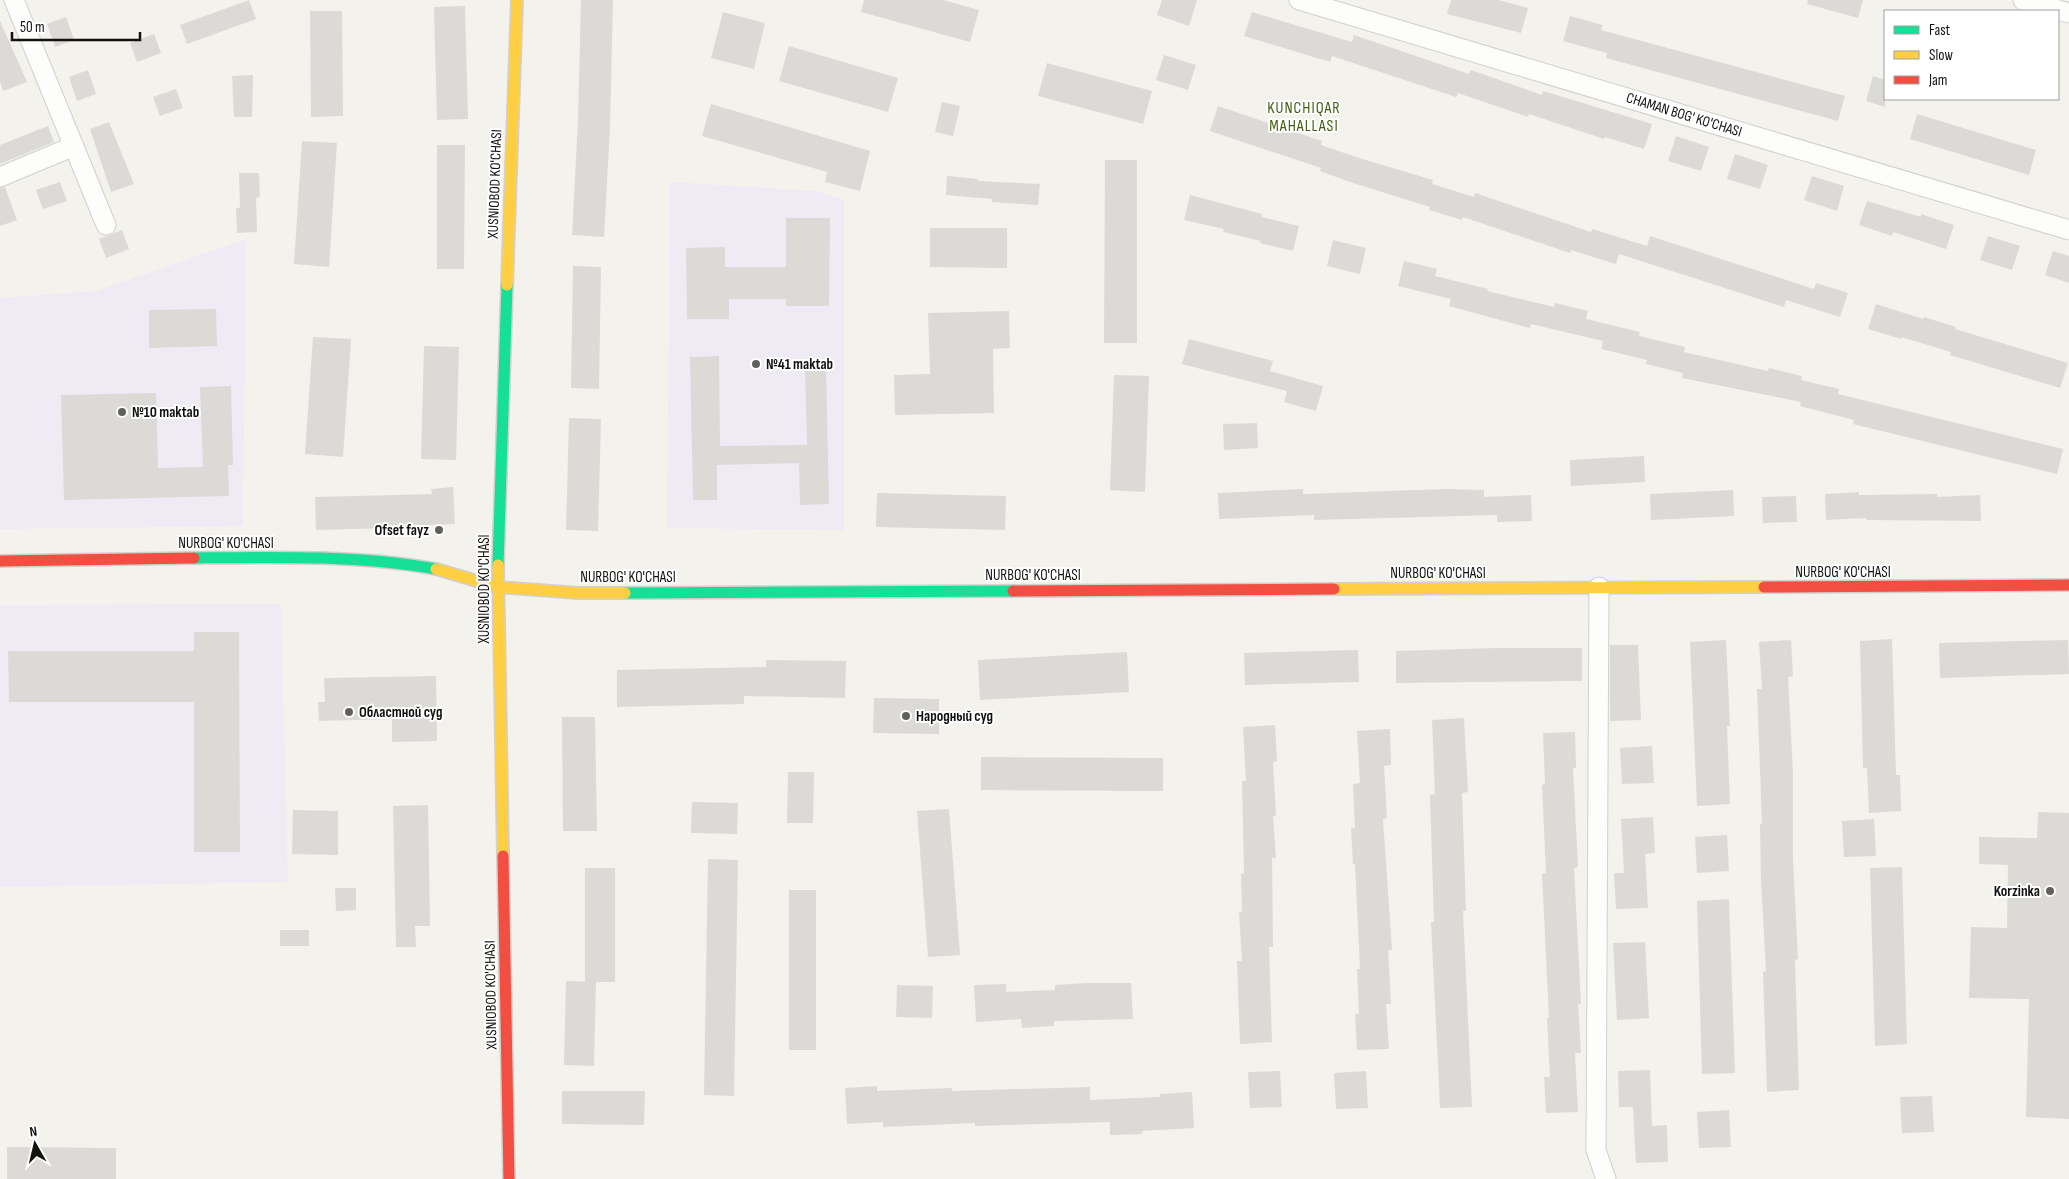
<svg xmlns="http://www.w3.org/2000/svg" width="2069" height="1179" font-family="'Sofia Sans Condensed',sans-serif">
  <rect width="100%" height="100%" fill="#f3f2ed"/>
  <path fill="#eeebf5" d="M 670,182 L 815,191 L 844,200 L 844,530 L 667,528 Z
    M 246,239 L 243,526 L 0,529 L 0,298 L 97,291 Z
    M 281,604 L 288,882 L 0,887 L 0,605 Z"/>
  <path fill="#dcdad7" d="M 249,0 L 256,19 L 187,44 L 180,25 Z
    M 581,0 L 613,0 L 610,128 L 604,237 L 572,235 L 578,121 Z
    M 864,0 L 943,0 L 979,10 L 970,42 L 861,12 Z
    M 1162,0 L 1197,0 L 1189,26 L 1157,15 Z
    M 1451,0 L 1499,0 L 1528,8 L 1521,33 L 1447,14 Z
    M 1808,0 L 1863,0 L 1858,18 L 1807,4 Z
    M 465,6 L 468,119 L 437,120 L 434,7 Z
    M 310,11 L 342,11 L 343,116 L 311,117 Z
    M 723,12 L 765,23 L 754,69 L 711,58 Z
    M 1252,12 L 1352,42 L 1354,35 L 1469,74 L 1471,70 L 1542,95 L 1543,91 L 1652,124 L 1644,149 L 1605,137 L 1604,139 L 1529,114 L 1528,117 L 1458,93 L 1456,97 L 1332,56 L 1330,62 L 1244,36 Z
    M 1570,16 L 1603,25 L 1601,30 L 1845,96 L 1838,121 L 1606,58 L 1607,53 L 1563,41 Z
    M 66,17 L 74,40 L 55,47 L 47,24 Z
    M 0,21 L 27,82 L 3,91 L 0,81 Z
    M 154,34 L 161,53 L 137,62 L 130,43 Z
    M 789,46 L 898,78 L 888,112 L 779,81 Z
    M 1164,55 L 1196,65 L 1188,90 L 1156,80 Z
    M 1047,63 L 1152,91 L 1143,124 L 1038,96 Z
    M 88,70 L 96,94 L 77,101 L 69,77 Z
    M 253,75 L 252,117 L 234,117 L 232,76 Z
    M 1873,76 L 1885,80 L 1885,107 L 1866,101 Z
    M 176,89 L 183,108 L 160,116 L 153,97 Z
    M 942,102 L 960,106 L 953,136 L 935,132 Z
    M 711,104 L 870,151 L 860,191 L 825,182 L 827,172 L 702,136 Z
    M 1218,106 L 1322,141 L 1321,145 L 1359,158 L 1433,180 L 1432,184 L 1474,197 L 1475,193 L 1591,232 L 1592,229 L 1647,246 L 1650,236 L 1814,289 L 1816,283 L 1848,293 L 1840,317 L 1786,300 L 1784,307 L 1619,254 L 1616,264 L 1571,250 L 1570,253 L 1463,217 L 1462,220 L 1429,210 L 1430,207 L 1353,183 L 1320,171 L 1321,168 L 1210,131 Z
    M 1917,114 L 2036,150 L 2029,175 L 1910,139 Z
    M 109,122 L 134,184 L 111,192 L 90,129 Z
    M 48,126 L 54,142 L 0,164 L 0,145 Z
    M 1676,136 L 1709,147 L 1701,171 L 1668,161 Z
    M 302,141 L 337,143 L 329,267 L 294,264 Z
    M 437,145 L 465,145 L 464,269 L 437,269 Z
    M 1735,154 L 1768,165 L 1760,189 L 1727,179 Z
    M 1105,160 L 1137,160 L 1137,343 L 1104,343 Z
    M 239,173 L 259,173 L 260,197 L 256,198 L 257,232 L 237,233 L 236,208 L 240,208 Z
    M 947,176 L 978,179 L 978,181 L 1040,184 L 1038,205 L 992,202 L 992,199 L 946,195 Z
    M 1812,176 L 1844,186 L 1837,211 L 1804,200 Z
    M 60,182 L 67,201 L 43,209 L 36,190 Z
    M 5,187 L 17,220 L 0,226 L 0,188 Z
    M 1190,195 L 1262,214 L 1262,217 L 1299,226 L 1293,251 L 1260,243 L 1261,241 L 1223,232 L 1224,229 L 1184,220 Z
    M 1867,201 L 1921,217 L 1921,214 L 1954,225 L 1946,249 L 1893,232 L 1892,236 L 1859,225 Z
    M 786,218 L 830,218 L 829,306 L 786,306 L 786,299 L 729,299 L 729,319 L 687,319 L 686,248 L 725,247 L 725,267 L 786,267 Z
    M 930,228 L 1007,228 L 1007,268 L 930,267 Z
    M 122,230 L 129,249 L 106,258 L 99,239 Z
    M 1988,236 L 2020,246 L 2012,270 L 1980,260 Z
    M 1333,240 L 1366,248 L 1360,274 L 1327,266 Z
    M 2053,251 L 2069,256 L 2069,283 L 2045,275 Z
    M 1404,261 L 1437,269 L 1435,276 L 1488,289 L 1487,291 L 1554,307 L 1555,303 L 1588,311 L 1586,319 L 1640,332 L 1639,336 L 1685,347 L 1684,352 L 1768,371 L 1769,368 L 1802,376 L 1801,380 L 1839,389 L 1838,394 L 2063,449 L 2057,474 L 1853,424 L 1854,420 L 1800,406 L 1801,402 L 1682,378 L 1683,373 L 1646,364 L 1647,360 L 1601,349 L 1603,341 L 1531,324 L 1530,328 L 1449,306 L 1451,299 L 1398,286 Z
    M 573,266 L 601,267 L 599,389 L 571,388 Z
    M 1876,304 L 1923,319 L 1924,317 L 1956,327 L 1955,329 L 2068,363 L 2060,388 L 1950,355 L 1951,352 L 1901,337 L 1901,339 L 1868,329 Z
    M 216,309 L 217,346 L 149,348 L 149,310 Z
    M 1009,311 L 1010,348 L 993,349 L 994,413 L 895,415 L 894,375 L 930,374 L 928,313 Z
    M 313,337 L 351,339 L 343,457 L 305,454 Z
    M 1189,339 L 1273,361 L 1270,371 L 1323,386 L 1316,411 L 1284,402 L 1287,391 L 1182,364 Z
    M 424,346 L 459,347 L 456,460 L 421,459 Z
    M 719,356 L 720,446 L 807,445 L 805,366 L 826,366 L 829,504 L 800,505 L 799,463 L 717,465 L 717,500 L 693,500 L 690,357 Z
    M 1114,375 L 1149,376 L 1145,492 L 1110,490 Z
    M 231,386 L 233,465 L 228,465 L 229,496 L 64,500 L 61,395 L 156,393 L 158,468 L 203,467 L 200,387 Z
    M 569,418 L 601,419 L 598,531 L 566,530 Z
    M 1257,423 L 1258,448 L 1224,450 L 1223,424 Z
    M 1644,456 L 1645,482 L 1571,486 L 1570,460 Z
    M 453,487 L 455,524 L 430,525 L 430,527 L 316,530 L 315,497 L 432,494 L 431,489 Z
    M 1303,489 L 1303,494 L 1446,489 L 1484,490 L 1484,497 L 1531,495 L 1532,521 L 1497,522 L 1497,515 L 1314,520 L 1314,515 L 1219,519 L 1218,493 Z
    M 1733,490 L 1734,516 L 1651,520 L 1650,494 Z
    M 1859,492 L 1859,495 L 1937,494 L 1937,497 L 1980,495 L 1981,521 L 1866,520 L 1866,518 L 1826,520 L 1825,494 Z
    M 877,493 L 1006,496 L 1005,530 L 876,527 Z
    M 1796,496 L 1797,522 L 1763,523 L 1762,497 Z
    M 194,632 L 239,632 L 240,852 L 194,852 L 194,702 L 9,702 L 8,651 L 194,651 Z
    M 1892,639 L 1896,775 L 1900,775 L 1901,811 L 1869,813 L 1867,768 L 1863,768 L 1860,641 Z
    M 1726,640 L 1730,726 L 1727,726 L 1730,804 L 1697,806 L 1690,642 Z
    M 1791,640 L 1793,676 L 1788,677 L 1793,773 L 1793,859 L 1798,959 L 1795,960 L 1799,1090 L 1767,1092 L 1763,972 L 1766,971 L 1761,880 L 1760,824 L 1762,824 L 1757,689 L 1762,689 L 1759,642 Z
    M 2068,640 L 2069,674 L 1940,678 L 1939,643 Z
    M 1610,645 L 1638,645 L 1641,720 L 1610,721 Z
    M 1497,648 L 1582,648 L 1582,681 L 1396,683 L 1396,651 Z
    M 1358,650 L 1359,682 L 1245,685 L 1244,653 Z
    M 1127,652 L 1129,692 L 980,700 L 978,660 Z
    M 766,660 L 846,661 L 845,698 L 744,696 L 744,704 L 617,707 L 617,670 L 766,667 Z
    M 436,676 L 437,741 L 392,742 L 392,719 L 319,721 L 318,702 L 325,702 L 324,678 Z
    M 874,698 L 939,699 L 939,734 L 873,733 Z
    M 562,717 L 595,717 L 597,831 L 563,831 Z
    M 1464,718 L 1468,792 L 1462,793 L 1466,911 L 1463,911 L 1472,1107 L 1440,1108 L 1431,922 L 1434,922 L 1430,795 L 1435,794 L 1432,720 Z
    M 1275,725 L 1277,761 L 1273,762 L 1276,816 L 1273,816 L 1276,858 L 1272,858 L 1273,947 L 1269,947 L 1272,1042 L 1240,1044 L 1237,961 L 1242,961 L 1239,912 L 1242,912 L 1241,874 L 1244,873 L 1242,781 L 1246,781 L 1243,727 Z
    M 1390,729 L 1391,765 L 1384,766 L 1387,818 L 1383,819 L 1392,950 L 1388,950 L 1391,1004 L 1386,1004 L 1389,1049 L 1357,1050 L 1355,1014 L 1359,1014 L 1357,969 L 1360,969 L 1355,864 L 1353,864 L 1351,828 L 1355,828 L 1353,784 L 1360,783 L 1357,731 Z
    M 1575,732 L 1576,768 L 1573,768 L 1578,867 L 1574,868 L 1581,1004 L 1578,1004 L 1581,1053 L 1575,1053 L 1578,1112 L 1546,1113 L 1544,1077 L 1550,1077 L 1547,1018 L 1549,1018 L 1542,874 L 1546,873 L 1542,785 L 1545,784 L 1543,733 Z
    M 1652,746 L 1654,783 L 1622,784 L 1620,748 Z
    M 981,757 L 1163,758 L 1163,791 L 981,790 Z
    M 788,772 L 814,772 L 813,823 L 787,823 Z
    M 692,802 L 738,803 L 737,834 L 691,833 Z
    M 428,805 L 430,926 L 415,926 L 416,947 L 396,947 L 393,806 Z
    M 949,809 L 960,955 L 928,957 L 917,811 Z
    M 293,810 L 338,811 L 338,855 L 292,854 Z
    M 2038,812 L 2069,813 L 2069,1119 L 2026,1117 L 2029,999 L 1969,998 L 1971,927 L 2007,928 L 2008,865 L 1979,864 L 1979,837 L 2037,838 Z
    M 1653,817 L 1655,853 L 1645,854 L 1648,908 L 1616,909 L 1614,873 L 1624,873 L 1621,819 Z
    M 1874,819 L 1876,856 L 1844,857 L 1842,821 Z
    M 1727,835 L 1729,871 L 1697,873 L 1695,837 Z
    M 708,859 L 738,860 L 734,1096 L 704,1095 Z
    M 1902,867 L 1907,1044 L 1875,1046 L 1870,868 Z
    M 585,868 L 615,868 L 615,982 L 585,982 Z
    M 335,888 L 356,888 L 356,910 L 336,911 Z
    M 789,890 L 816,890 L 816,1050 L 789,1050 Z
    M 1729,899 L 1735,1073 L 1702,1074 L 1697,901 Z
    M 280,930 L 309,930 L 309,946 L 280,946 Z
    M 1645,942 L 1649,1018 L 1617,1020 L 1613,943 Z
    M 566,981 L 596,982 L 594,1066 L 564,1065 Z
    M 1087,983 L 1131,983 L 1133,1019 L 1054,1021 L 1054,1026 L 1022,1028 L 1021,1019 L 976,1022 L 974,985 L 1006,984 L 1006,992 L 1055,990 L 1055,985 Z
    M 897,985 L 933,986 L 932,1018 L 896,1017 Z
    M 1650,1070 L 1652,1126 L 1667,1125 L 1668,1162 L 1636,1163 L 1633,1107 L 1619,1107 L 1618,1071 Z
    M 1280,1071 L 1282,1107 L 1250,1108 L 1248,1072 Z
    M 1366,1071 L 1368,1108 L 1336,1109 L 1334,1073 Z
    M 877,1086 L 877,1091 L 952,1088 L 952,1091 L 1090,1087 L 1090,1100 L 1160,1097 L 1160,1094 L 1192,1092 L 1194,1128 L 1142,1131 L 1142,1134 L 1110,1135 L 1110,1122 L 975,1126 L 975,1123 L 883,1127 L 883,1122 L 847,1124 L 845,1088 Z
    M 562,1091 L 645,1091 L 644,1125 L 562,1124 Z
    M 1932,1096 L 1934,1132 L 1902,1133 L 1900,1097 Z
    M 1729,1110 L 1731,1147 L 1699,1148 L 1697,1112 Z
    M 7,1147 L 116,1148 L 116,1179 L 7,1179 Z"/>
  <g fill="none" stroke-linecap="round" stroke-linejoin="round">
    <g stroke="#d1d0cd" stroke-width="21">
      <path id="street" d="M 14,0 L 106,225
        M 1299,0 L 2069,230
        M 2023,0 L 2069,13
        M 0,177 L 74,146
        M 1599,587 L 1596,1150 L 1606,1179"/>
    </g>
    <g stroke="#d1d0cd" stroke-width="14">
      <path id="fast" d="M 194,558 C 274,557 357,555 436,569
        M 498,565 L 507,285
        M 625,593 L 1013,591"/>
    </g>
    <g stroke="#d1d0cd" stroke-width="14">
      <path id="slow" d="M 507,285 L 517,0
        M 498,565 L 503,856
        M 436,569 L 497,587 L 578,593 L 625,593
        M 1334,589 L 1764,587"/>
    </g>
    <g stroke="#d1d0cd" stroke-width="14">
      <path id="jam" d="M 0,561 L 194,558
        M 1764,587 L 2069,585
        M 1013,591 L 1334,589
        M 503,856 L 509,1179"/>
    </g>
    <use href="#street" stroke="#fdfdfc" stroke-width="19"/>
    <use href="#fast" stroke="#16e098" stroke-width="11"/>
    <use href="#slow" stroke="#ffcf43" stroke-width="11"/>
    <use href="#jam" stroke="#f24e42" stroke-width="11"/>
  </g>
  <g fill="#61605d" stroke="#fff" stroke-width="2">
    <circle cx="756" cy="364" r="5"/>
    <circle cx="122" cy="412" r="5"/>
    <circle cx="439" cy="530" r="5"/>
    <circle cx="349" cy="712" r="5"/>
    <circle cx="906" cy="716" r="5"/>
    <circle cx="2050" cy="891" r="5"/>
  </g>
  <g text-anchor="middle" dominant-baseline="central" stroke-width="4" stroke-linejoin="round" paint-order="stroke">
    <g font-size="15" fill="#12110f" stroke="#fff">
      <text transform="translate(1684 115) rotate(17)">CHAMAN BOG' KO'CHASI</text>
      <text transform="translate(495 184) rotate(-88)">XUSNIOBOD KO'CHASI</text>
      <text x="226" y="543">NURBOG' KO'CHASI</text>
      <text x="1843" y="572">NURBOG' KO'CHASI</text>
      <text x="1438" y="573">NURBOG' KO'CHASI</text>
      <text x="1033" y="575">NURBOG' KO'CHASI</text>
      <text x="628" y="577">NURBOG' KO'CHASI</text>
      <text transform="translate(484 589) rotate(-90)">XUSNIOBOD KO'CHASI</text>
      <text transform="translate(491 995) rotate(-91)">XUSNIOBOD KO'CHASI</text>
    </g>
    <g font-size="15" font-weight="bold" fill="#12110f" stroke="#fff" text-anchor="start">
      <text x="766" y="364">№41 maktab</text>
      <text x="132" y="412">№10 maktab</text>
      <text x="429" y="530" text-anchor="end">Ofset fayz</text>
      <text x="359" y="712">Областной суд</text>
      <text x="916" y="716">Народный суд</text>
      <text x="2040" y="891" text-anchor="end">Korzinka</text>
    </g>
    <g font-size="16" letter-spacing="1" fill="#455c13" stroke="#fff">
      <text x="1304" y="108">KUNCHIQAR<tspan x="1304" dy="18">MAHALLASI</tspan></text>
    </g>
  </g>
  <rect x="1884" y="10" width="175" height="90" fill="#ffffff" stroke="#a0a09f"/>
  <rect x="1894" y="26" width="25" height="8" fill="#16e098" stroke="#a0a09f"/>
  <text x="1929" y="35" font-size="15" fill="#12110f">Fast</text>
  <rect x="1894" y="51" width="25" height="8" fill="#ffcf43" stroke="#a0a09f"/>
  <text x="1929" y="60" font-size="15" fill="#12110f">Slow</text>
  <rect x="1894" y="76" width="25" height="8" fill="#f24e42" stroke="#a0a09f"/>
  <text x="1929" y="85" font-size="15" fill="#12110f">Jam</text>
  <g transform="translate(35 1144) rotate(352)" stroke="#ffffff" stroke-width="4" paint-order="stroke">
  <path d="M0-4L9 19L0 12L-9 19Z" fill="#12110f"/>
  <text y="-8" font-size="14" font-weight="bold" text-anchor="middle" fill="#12110f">N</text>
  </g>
  <path d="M12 32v8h128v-8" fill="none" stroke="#12110f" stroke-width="2.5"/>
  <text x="20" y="32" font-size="15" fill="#12110f" stroke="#ffffff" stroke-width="4" paint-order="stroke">50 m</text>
</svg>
